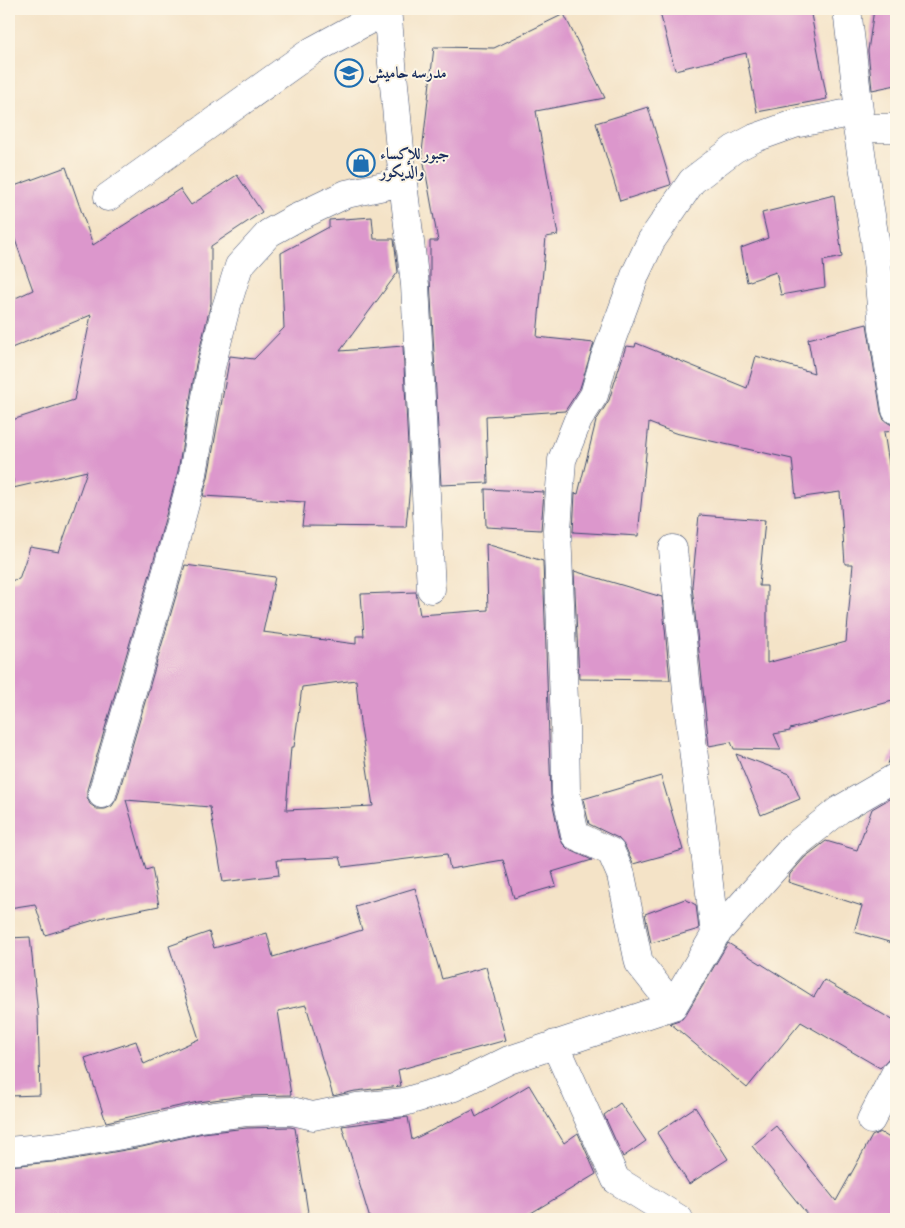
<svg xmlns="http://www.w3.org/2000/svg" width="905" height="1228" font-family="'Libre Bodoni',Amiri,serif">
  <rect width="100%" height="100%" fill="#fcf5e5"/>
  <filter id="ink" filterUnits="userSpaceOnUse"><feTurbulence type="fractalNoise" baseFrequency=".02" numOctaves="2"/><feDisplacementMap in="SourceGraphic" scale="10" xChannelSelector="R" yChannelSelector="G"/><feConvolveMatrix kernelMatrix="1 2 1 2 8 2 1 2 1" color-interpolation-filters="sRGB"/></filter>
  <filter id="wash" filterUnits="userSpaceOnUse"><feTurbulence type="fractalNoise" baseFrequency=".0096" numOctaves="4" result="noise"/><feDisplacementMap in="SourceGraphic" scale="20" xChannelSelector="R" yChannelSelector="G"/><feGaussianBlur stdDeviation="1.12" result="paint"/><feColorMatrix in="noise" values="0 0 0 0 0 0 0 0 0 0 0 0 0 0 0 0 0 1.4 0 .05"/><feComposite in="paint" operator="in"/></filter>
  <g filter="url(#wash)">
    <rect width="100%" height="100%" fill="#f4e3c7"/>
    <g id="blocks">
      <path fill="#dc97cc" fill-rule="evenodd" d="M 659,9 L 810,9 L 827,99 L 757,112 L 746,53 L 675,70 Z
        M 874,9 L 896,9 L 896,85 L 872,90 L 868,51 Z
        M 564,14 L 605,98 L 536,111 L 558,235 L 546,237 L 537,337 L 594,343 L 580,388 L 565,411 L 486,416 L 488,483 L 441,485 L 430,279 L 430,241 L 438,241 L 422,152 L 434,47 L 494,48 Z
        M 648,107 L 671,184 L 670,185 L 620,201 L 596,123 Z
        M 66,167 L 93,245 L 180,189 L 191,205 L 237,175 L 262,212 L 211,246 L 211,303 L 196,364 L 178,471 L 152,567 L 87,790 L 87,797 L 90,804 L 97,809 L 105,809 L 112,806 L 117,798 L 185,565 L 275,577 L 263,632 L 356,644 L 356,636 L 364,636 L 361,594 L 416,592 L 420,615 L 488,610 L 486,544 L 543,561 L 551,796 L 560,838 L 563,844 L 568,849 L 592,860 L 552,872 L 556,886 L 514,898 L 503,860 L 450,869 L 447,854 L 343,867 L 340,857 L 277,860 L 279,875 L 223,882 L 210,807 L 126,800 L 146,870 L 152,868 L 159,906 L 104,917 L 45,935 L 35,904 L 9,908 L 9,581 L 19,579 L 30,547 L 59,552 L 87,471 L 13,488 L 13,479 L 9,480 L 9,421 L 74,400 L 91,315 L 9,349 L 9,301 L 33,290 L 9,223 L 9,188 ZM 356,680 L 360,722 L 373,806 L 286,810 L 291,747 L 294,747 L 302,687 Z
        M 834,195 L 842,257 L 823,261 L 825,287 L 781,295 L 776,272 L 747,282 L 741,248 L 768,238 L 762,213 Z
        M 372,217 L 374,239 L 394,239 L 398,272 L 340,351 L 403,346 L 410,486 L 406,527 L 302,526 L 305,502 L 203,496 L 208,477 L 230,356 L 254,359 L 284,328 L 281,253 L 329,227 L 329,220 Z
        M 867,324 L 881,412 L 884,420 L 890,424 L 896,425 L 896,431 L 884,432 L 896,508 L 896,700 L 790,729 L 790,731 L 774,734 L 781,750 L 734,749 L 731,742 L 709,746 L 692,586 L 699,515 L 765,520 L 759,586 L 767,586 L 767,663 L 846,642 L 853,564 L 845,564 L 840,492 L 796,498 L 792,459 L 675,433 L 649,423 L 638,536 L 573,532 L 575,493 L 578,494 L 596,421 L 609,400 L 626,346 L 635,347 L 636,343 L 747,388 L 756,356 L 814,373 L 808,339 Z
        M 485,489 L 544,492 L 541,530 L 486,527 Z
        M 574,571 L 662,597 L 670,680 L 579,679 Z
        M 892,752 L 896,753 L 896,761 L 888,764 Z
        M 736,754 L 790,774 L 800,799 L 761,815 Z
        M 661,776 L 683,850 L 633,864 L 625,846 L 618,838 L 589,824 L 583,799 Z
        M 896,795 L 896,944 L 854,932 L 862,906 L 788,882 L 790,874 L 805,857 L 826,841 L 857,850 L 872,809 Z
        M 415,888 L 442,979 L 486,967 L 506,1040 L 398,1070 L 401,1086 L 355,1091 L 333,1096 L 306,1005 L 278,1011 L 291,1095 L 244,1096 L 198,1102 L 106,1122 L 85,1058 L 136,1041 L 144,1064 L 199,1039 L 169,946 L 209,932 L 214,948 L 267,933 L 273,957 L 362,930 L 355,906 Z
        M 685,899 L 696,905 L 699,929 L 651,943 L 645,914 Z
        M 30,937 L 38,1014 L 40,1095 L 9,1096 L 9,938 Z
        M 728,943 L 814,997 L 824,980 L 896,1022 L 896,1045 L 889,1058 L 880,1068 L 801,1022 L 747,1088 L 670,1023 L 682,1019 L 686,1014 Z
        M 529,1085 L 564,1143 L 578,1133 L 596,1174 L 521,1219 L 370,1219 L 342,1126 L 408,1117 L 412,1140 L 473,1110 L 476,1117 Z
        M 620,1103 L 646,1141 L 623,1157 L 604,1115 Z
        M 695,1107 L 728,1159 L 689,1184 L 657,1133 Z
        M 776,1126 L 836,1201 L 872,1136 L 880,1132 L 896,1142 L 896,1219 L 811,1219 L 752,1146 Z
        M 290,1127 L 295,1128 L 309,1219 L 9,1219 L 9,1166 L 63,1161 L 142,1147 L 203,1133 L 247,1128 Z"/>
    </g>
  </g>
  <g filter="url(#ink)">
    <use href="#blocks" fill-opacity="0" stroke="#3c4a6e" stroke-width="1"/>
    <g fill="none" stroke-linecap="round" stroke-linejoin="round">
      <g stroke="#3c4a6e" stroke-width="29">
        <path id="minor" d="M 387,9 L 403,182 L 415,285 L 431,589
          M 847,9 L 859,111 L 857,128 L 875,240 L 883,328 L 896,410
          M 857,128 L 896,128
          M 108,197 L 312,51 L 387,10
          M 673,549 L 692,740 L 715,935
          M 102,794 L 167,571 L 193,474 L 211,367 L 225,311 L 239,266 L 269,233 L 296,218 L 346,194 L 403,182
          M 673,1006 L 639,963 L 621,875 L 611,852 L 575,835 L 566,793 L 565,725 L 557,530 L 562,460 L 578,420 L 594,395 L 604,360 L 636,273 L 651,241 L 692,181 L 734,149 L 755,138 L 794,124 L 859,111
          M 555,1044 L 616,1180 L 679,1219
          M 871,1120 L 896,1072
          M 9,1151 L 60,1146 L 139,1132 L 200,1118 L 246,1112 L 292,1111 L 313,1116 L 357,1107 L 404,1102 L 454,1087 L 509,1060 L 673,1006 L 715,935 L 794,846 L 839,810 L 896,777"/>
      </g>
      <use href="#minor" stroke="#fff" stroke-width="28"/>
    </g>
  </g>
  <defs>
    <g id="school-ring" transform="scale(1.4375)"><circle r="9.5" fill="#fcf5e5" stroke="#1f6fb2" stroke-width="1.5"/><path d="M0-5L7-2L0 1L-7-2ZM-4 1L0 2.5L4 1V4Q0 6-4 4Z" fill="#1f6fb2"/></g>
    <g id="shop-ring" transform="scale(1.4375)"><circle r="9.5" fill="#fcf5e5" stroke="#1f6fb2" stroke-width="1.5"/><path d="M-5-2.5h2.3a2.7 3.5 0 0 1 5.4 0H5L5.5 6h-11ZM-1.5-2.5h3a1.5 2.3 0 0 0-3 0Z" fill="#1f6fb2"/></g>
  </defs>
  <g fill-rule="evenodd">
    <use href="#school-ring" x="349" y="73"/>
    <use href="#shop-ring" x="361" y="163"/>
  </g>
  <g text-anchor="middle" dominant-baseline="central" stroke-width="4" stroke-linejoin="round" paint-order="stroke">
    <g font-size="16" font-weight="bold" fill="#1b2f5e" stroke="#fcf5e5" text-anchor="start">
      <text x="368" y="73">مدرسه حاميش</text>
      <text x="380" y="154">جبور للإكساء<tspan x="380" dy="18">والديكور</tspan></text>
    </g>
  </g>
  <rect width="905" height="1228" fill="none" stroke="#fcf5e5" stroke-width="30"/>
</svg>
